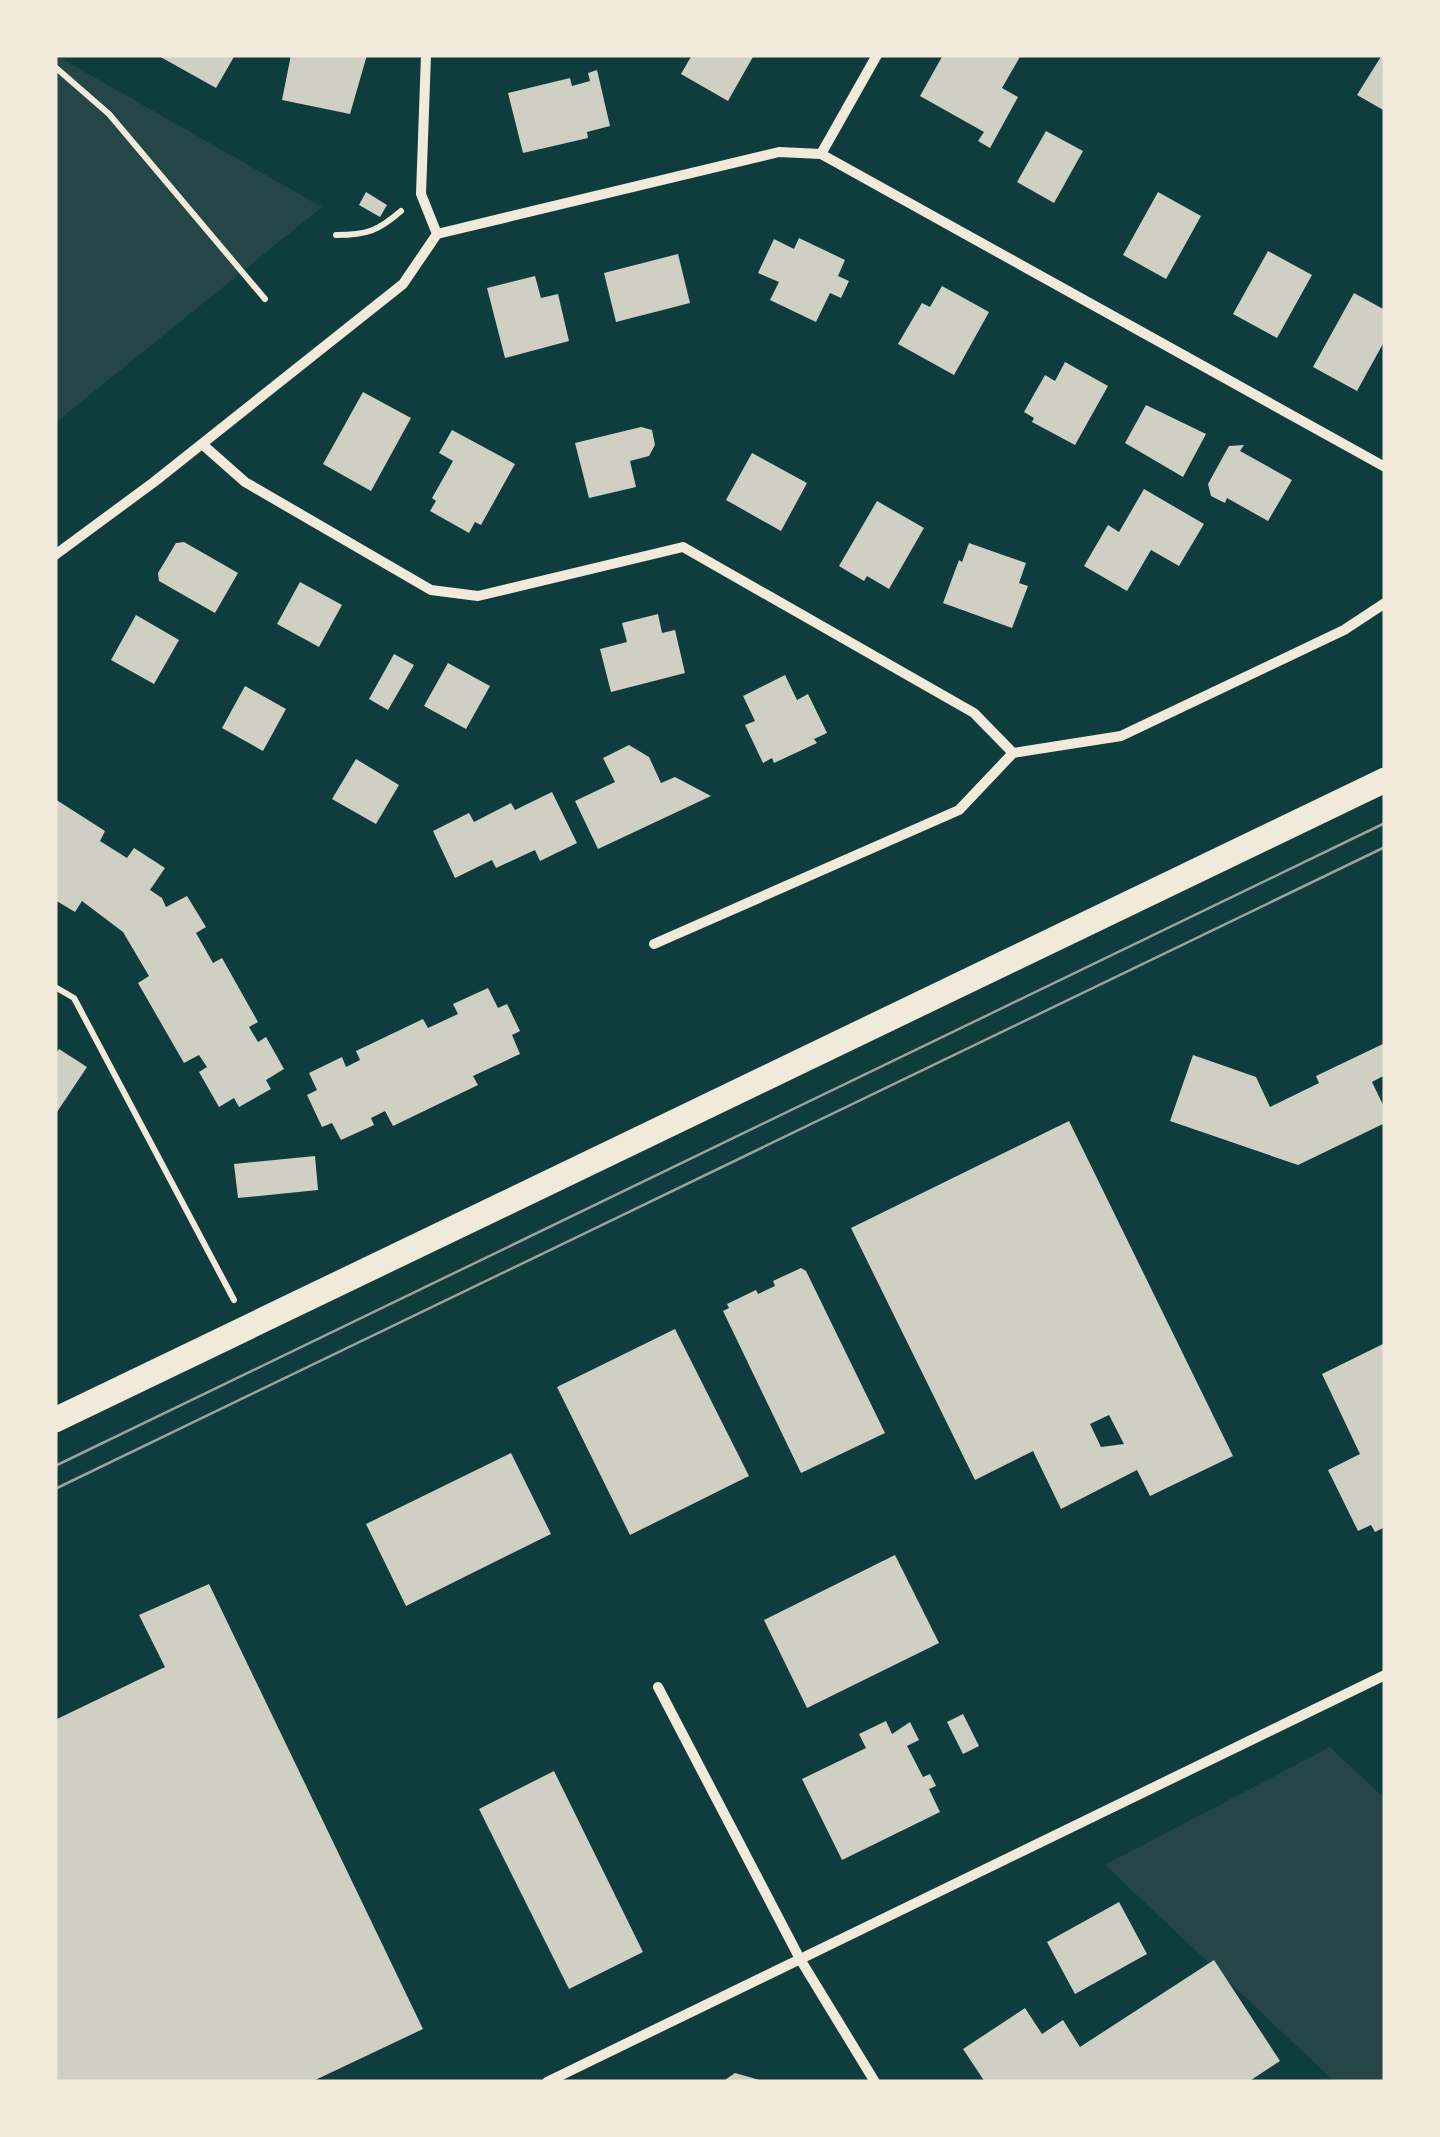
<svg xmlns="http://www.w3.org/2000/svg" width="1440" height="2137" font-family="'DejaVu Sans',sans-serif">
  <rect width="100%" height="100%" fill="#0f3d3e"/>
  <path fill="#244646" d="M 55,55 L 322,207 L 55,423 Z
    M 1330,1747 L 1385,1799 L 1385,2082 L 1335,2082 L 1105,1865 Z"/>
  <path fill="#cfcfc3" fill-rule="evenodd" d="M 157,55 L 235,55 L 216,88 Z
    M 291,55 L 367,55 L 350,114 L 282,100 Z
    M 692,55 L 754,55 L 728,101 L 681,74 Z
    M 943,55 L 1021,55 L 1002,88 L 1018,97 L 990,148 L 978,141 L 984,132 L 920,96 Z
    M 1382,55 L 1385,55 L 1385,111 L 1357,95 Z
    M 597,70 L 610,126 L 587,132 L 588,138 L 523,153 L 508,93 L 570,78 L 572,86 L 590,81 L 588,73 Z
    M 1046,131 L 1083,151 L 1054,203 L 1017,182 Z
    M 366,192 L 387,205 L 380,217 L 359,205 Z
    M 1158,192 L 1201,216 L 1166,279 L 1123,255 Z
    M 799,238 L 845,260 L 838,276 L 849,281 L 841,298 L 830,293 L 816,322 L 770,300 L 779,282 L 758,273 L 774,239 L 794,249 Z
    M 1268,251 L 1312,275 L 1277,338 L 1233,314 Z
    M 678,254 L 690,303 L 616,322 L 604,273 Z
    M 535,276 L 541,298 L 558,294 L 569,341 L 505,358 L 487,288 Z
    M 942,286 L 989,312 L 954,375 L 898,344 L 922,303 L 930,307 Z
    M 1354,293 L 1385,310 L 1385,340 L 1357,391 L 1313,367 Z
    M 1065,362 L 1108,386 L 1075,445 L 1032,422 L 1034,418 L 1024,412 L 1045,375 L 1055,381 Z
    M 363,392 L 411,418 L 371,491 L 323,464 Z
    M 1146,405 L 1206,434 L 1183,477 L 1125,443 Z
    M 641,427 L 652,430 L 655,445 L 649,456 L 630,461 L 636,487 L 589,498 L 575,443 Z
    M 452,430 L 515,464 L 481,525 L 475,522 L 469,533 L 430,511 L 436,501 L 432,498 L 453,461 L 439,453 Z
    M 1244,445 L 1240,451 L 1292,480 L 1268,521 L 1227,498 L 1225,503 L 1211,496 L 1208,484 L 1229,446 Z
    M 752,453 L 807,483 L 781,531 L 726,500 Z
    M 1144,489 L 1204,524 L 1179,566 L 1151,550 L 1127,591 L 1084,566 L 1108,525 L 1119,532 Z
    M 877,501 L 924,528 L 889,589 L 867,576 L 864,581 L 839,566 Z
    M 184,542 L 238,573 L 215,613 L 159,581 L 158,573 L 176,543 Z
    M 969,543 L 1026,563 L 1019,583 L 1028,586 L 1012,628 L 943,603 L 959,560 L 962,562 Z
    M 300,582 L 342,605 L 319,647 L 277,624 Z
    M 658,614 L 662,633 L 675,630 L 685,673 L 611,692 L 600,649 L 627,642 L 622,623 Z
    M 136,615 L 179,640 L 154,684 L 111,660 Z
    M 394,654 L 414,665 L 388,710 L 369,699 Z
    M 448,663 L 490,686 L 466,729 L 424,706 Z
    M 785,675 L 797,700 L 808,694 L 827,733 L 814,739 L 817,743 L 774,763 L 772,758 L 763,763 L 745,725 L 755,721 L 743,696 Z
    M 245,686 L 286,709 L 263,751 L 222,728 Z
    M 629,745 L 649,757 L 661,783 L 675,777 L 711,796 L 598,849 L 575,801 L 615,782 L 603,758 Z
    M 356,759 L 399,785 L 376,824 L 332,799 Z
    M 552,792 L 577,843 L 540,861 L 535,850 L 496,868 L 492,860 L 455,878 L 433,831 L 469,813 L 474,822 L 511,803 L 515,810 Z
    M 55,799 L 105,831 L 100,841 L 127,858 L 134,848 L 165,868 L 150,890 L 162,898 L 166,907 L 187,896 L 206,927 L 196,933 L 213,963 L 222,958 L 258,1022 L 249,1027 L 258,1042 L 266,1037 L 284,1069 L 266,1080 L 271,1089 L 239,1107 L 234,1098 L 219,1107 L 199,1072 L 207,1067 L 199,1055 L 184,1063 L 138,983 L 149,976 L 123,932 L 82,901 L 75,912 L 55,900 Z
    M 488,988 L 498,1008 L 507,1004 L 520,1031 L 512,1035 L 520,1054 L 473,1076 L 478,1085 L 393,1126 L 385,1111 L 371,1118 L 374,1125 L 341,1140 L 332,1123 L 322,1127 L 307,1095 L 317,1090 L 309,1073 L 342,1057 L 346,1067 L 360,1060 L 356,1051 L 423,1019 L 428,1028 L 458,1014 L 453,1004 Z
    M 1385,1043 L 1385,1075 L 1372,1082 L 1385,1109 L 1385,1123 L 1298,1165 L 1170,1121 L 1193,1055 L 1256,1077 L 1270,1107 L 1319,1083 L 1316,1076 Z
    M 59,1049 L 87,1067 L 55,1115 L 55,1055 Z
    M 1069,1121 L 1233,1456 L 1150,1496 L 1137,1470 L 1061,1509 L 1033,1451 L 975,1480 L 851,1228 ZM 1109,1415 L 1124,1444 L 1101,1447 L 1090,1424 Z
    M 315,1156 L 318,1190 L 238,1198 L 234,1164 Z
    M 801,1268 L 806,1271 L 885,1433 L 801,1473 L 723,1311 L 729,1308 L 727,1304 L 756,1290 L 758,1294 L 775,1286 L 773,1281 Z
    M 675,1329 L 749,1476 L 630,1535 L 557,1387 Z
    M 1385,1343 L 1385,1527 L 1375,1532 L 1371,1525 L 1358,1531 L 1328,1470 L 1360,1454 L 1322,1374 Z
    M 511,1453 L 551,1534 L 406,1606 L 366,1524 Z
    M 895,1555 L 939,1643 L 807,1708 L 764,1620 Z
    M 209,1584 L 423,2029 L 311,2082 L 55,2082 L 55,1720 L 165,1667 L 139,1615 Z
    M 963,1714 L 979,1746 L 963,1754 L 947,1722 Z
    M 886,1721 L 892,1734 L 910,1722 L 919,1740 L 907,1746 L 923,1777 L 930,1774 L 936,1786 L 929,1789 L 940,1812 L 842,1860 L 802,1779 L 866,1748 L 859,1734 Z
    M 554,1771 L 643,1952 L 569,1989 L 479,1809 Z
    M 1119,1902 L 1147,1954 L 1075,1994 L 1047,1942 Z
    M 1214,1960 L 1280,2061 L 1248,2082 L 985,2082 L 963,2049 L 1025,2008 L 1042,2034 L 1063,2020 L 1080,2047 Z
    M 735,2073 L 763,2081 L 763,2082 L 722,2082 Z"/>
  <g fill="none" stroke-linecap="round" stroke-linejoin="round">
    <path stroke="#f1e9da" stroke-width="6" d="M 55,67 L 109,114 L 265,299
      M 336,235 C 367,235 378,231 401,211
      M 55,987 L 74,998 L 234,1300"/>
    <path stroke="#f1e9da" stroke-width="10" d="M 426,55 L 421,194 L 437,234
      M 821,154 L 877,55
      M 202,444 L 245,482 L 431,590 L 478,596 L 683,547 L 974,713 L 1013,753 L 959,810 L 654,944
      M 55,555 L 154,482 L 403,284 L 437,234 L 779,152 L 821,154 L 1385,467
      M 1013,753 L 1121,736 L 1344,630 L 1385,603
      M 658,1687 L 800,1959 L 875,2082
      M 547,2082 L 1385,1675"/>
    <path stroke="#f1e9da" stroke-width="25" d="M 55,1420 L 1385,780"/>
    <path stroke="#97a49c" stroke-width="2.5" d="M 55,1466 L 1385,823
      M 55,1489 L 1385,847"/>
  </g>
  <rect width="1440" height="2137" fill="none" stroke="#f1e9da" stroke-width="115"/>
</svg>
